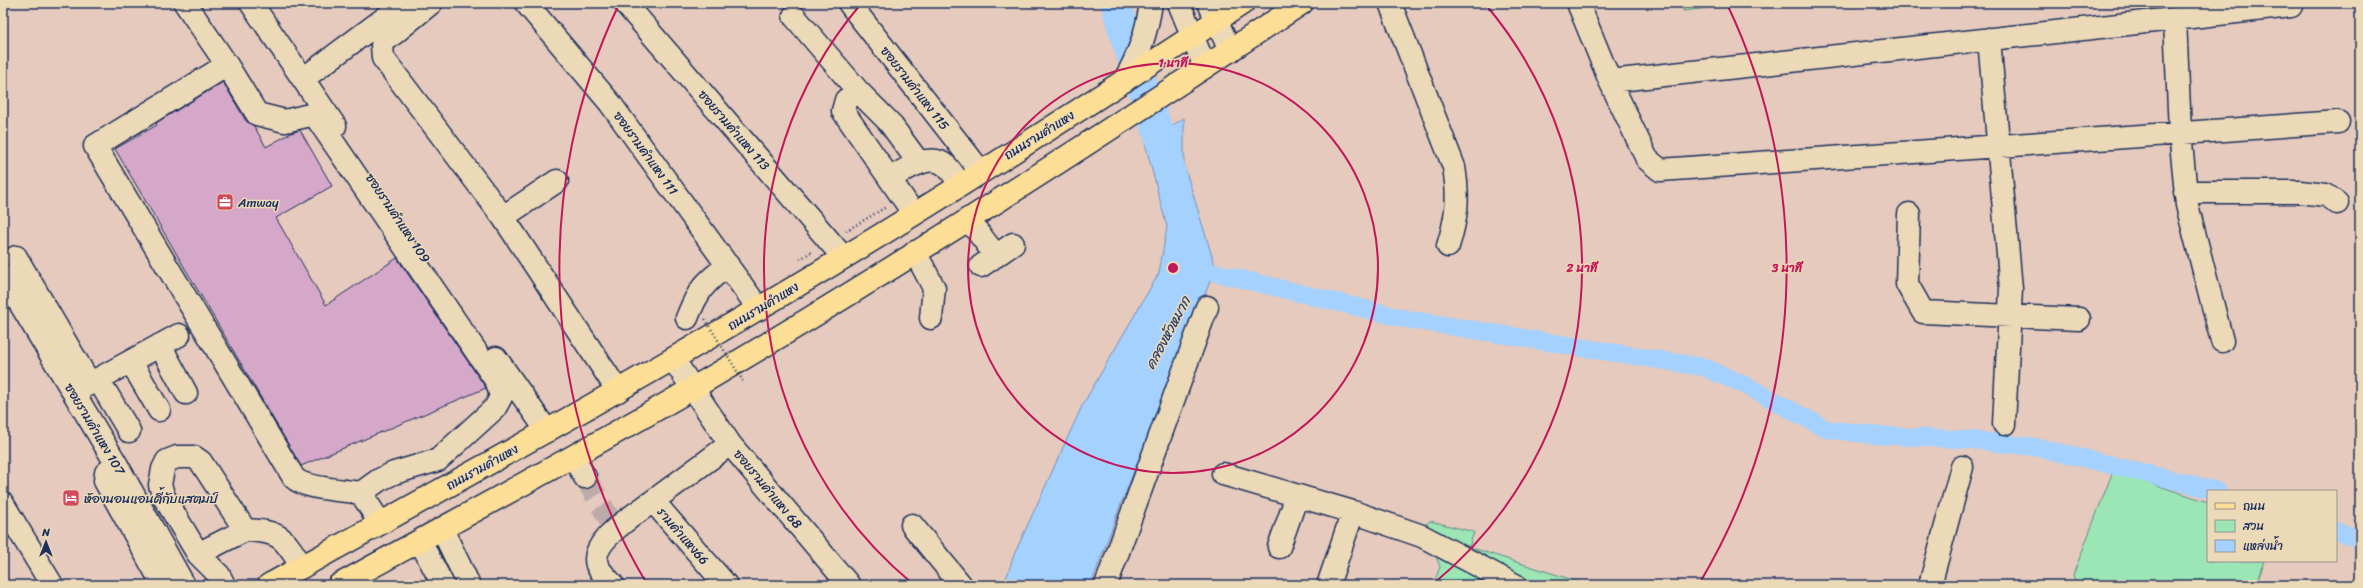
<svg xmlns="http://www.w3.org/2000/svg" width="2363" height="588" font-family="Sriracha,'Playpen Sans Thai',sans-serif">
  <rect width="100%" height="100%" fill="#e5cabd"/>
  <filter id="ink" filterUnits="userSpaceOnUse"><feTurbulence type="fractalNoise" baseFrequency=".025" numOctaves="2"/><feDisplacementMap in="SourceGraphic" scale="8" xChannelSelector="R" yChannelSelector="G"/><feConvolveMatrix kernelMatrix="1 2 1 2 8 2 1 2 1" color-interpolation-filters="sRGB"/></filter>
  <g filter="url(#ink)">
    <path fill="#9ce6b5" stroke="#5c8a8a" d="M 1685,3 L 1750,3 L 1683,11 Z
      M 2113,471 L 2208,502 L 2208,561 L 2265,561 L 2256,585 L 2077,585 L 2073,575 Z
      M 1430,521 L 1474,532 L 1469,547 L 1589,585 L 1433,585 L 1440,567 L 1425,525 Z"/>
    <path fill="#a5d1ff" stroke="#6e90bf" d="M 1184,118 L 1184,165 L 1215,266 L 1209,284 L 1119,509 L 1091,585 L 1004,585 L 1014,555 L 1082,406 L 1159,273 L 1167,227 L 1145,143 Z"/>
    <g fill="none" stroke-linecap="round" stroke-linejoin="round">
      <path stroke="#a5d1ff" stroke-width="18" d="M 1192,267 L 1406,319 L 1703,367 L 1747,386 L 1826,429 L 1873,435 L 1974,440 L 2041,448 L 2218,491
        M 2336,531 L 2360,539"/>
      <path stroke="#a5d1ff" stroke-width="31" d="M 1116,3 C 1131,61 1155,116 1171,174"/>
    </g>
    <path fill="#d5a8ca" stroke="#1b2f5e" d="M 223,82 L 246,121 L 254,126 L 266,147 L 291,133 L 300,130 L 332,186 L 276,218 L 326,305 L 397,258 L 486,388 L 301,466 L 115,149 L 157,125 L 156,123 Z"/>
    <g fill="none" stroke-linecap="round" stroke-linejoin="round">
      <path stroke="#bdabaa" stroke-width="22" stroke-dasharray="22 11" stroke-linecap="butt" d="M 585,477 L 614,527"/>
      <g stroke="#1b2f5e" stroke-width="25">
        <path id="minor" d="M 185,3 L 227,65
          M 251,3 L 335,126
          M 431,3 L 386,40 L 382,45 L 383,58 L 503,217 L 618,391
          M 526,3 L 610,103 L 759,309
          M 625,3 L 843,257
          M 849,3 L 981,172
          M 1179,3 L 1205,67
          M 1209,3 L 1230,51
          M 1390,3 L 1454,167 C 1459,198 1457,217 1448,246
          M 1578,3 L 1610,81 L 1647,159 L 1660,170 L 2338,122
          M 794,16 L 858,91 L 889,122 L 919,163
          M 2175,19 L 2180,132 L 2187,205 L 2222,341
          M 1989,39 L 2011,289 L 2004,424
          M 303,79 L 405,3
          M 1124,81 C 1139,56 1147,32 1151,3
          M 1610,81 L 2291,6
          M 858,91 L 846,100 L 843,111 L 914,214
          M 890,178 C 904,171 929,152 945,165 C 951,169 956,179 960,185
          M 2185,192 L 2300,192 L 2326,195 L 2337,203
          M 1909,214 L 1907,284 L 1923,312 L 2079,319
          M 503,217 L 557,181
          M 968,219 L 996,256
          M 915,252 L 934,288 L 931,318
          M 16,257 L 90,384
          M 981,266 L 1013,244
          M 3,275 L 117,465 L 184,585
          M 687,318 C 698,290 704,283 728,265
          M 160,345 L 186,393
          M 496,358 L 547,431
          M 673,359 L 730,444 L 849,585
          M 131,362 L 159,410
          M 98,379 L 129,431
          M 78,390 L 179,335
          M 573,457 L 585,477
          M 117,465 L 106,473 L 105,481 L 163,585
          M 1223,474 L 1353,512
          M 361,493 C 345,490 305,489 294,478 L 95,146 L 227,65 L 257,114 L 285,121 L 310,115 L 316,117 L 497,382 L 501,397 L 495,408 L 438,460 L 394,473 L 379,480 L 361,493 L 380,523
          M 653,501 L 730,444
          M 3,504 L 52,585
          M 912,525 L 961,585
          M 442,529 L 469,585
          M 420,541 L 443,585
          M 1279,547 L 1297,496
          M 198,554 L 245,530
          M 224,585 L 219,575 L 198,554 L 164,497 L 160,485 L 163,469 L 167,461 L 177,457 L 194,457 L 201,462 L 245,530 C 281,531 284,538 302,567
          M 613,585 C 608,579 600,572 597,565 C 589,541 637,513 653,501 L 726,585
          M 1106,585 L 1207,307
          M 1328,585 L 1353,512 L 1422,536 L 1515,585
          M 1930,585 L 1962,467"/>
      </g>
      <g stroke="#1b2f5e" stroke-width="25">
        <path id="major" d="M 269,585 C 432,495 596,405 756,310 C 921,213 1083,108 1243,3
          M 339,585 C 458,519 578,456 695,387 C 901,266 1102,135 1302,3"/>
      </g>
      <path stroke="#1b2f5e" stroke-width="2.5" stroke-dasharray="1 3" stroke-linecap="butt" d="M 846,231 L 886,207
        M 800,259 L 813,251"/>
      <use href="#minor" stroke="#ecd9b7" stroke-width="22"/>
      <use href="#major" stroke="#fdde96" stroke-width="22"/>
      <path stroke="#1b2f5e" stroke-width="2.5" stroke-dasharray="1 3" stroke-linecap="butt" d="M 705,319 L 743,381"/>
    </g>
  </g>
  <g fill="none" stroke="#c2185b" stroke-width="2">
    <circle cx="1173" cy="268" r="205"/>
    <path d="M913 584A409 409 0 0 1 860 5M1486 5A409 409 0 0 1 1433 584"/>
    <path d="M647 584A614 614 0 0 1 619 4M1727 4A614 614 0 0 1 1699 584"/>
  </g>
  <defs>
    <g id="office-square" transform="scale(0.9)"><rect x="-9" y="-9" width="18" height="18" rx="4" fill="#d1495b" stroke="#ecd9b7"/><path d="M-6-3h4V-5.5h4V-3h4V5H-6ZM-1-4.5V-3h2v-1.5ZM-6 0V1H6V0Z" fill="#fff"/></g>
    <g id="hotel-square" transform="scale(0.9)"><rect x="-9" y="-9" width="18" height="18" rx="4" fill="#d1495b" stroke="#ecd9b7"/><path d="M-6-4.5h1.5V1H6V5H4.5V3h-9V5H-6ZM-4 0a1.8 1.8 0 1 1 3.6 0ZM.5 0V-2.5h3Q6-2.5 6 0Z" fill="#fff"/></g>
  </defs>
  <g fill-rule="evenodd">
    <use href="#office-square" x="225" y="202"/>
    <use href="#hotel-square" x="71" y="498"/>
  </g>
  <g text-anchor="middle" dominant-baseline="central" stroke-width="3" stroke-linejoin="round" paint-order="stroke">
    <g font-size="13" fill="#1b2f5e" stroke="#ecd9b7">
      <text transform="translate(915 88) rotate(52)">ซอยรามคำแหง 115</text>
      <text transform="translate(734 130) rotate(49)">ซอยรามคำแหง 113</text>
      <text transform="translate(1039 135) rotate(-32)">ถนนรามคำแหง</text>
      <text transform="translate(646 153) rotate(54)">ซอยรามคำแหง 111</text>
      <text transform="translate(398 218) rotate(56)">ซอยรามคำแหง 109</text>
      <text transform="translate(763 306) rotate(-31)">ถนนรามคำแหง</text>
      <text transform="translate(95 429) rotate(59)">ซอยรามคำแหง 107</text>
      <text transform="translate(482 467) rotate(-29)">ถนนรามคำแหง</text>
      <text transform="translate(768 489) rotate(50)">ซอยรามคำแหง 68</text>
      <text transform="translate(683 536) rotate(49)">รามคำแหง66</text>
    </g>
    <g font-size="13" fill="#1b2f5e" stroke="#ecd9b7" text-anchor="start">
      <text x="238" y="202">Amway</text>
      <text x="84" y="498">ห้องนอนแอนตี้กับแสตมป์</text>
    </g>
    <g font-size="14" font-style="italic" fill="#304776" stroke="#ecd9b7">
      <text transform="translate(1168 333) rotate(-62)">คลองหัวหมาก</text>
    </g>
  </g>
  <circle cx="1173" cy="268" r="6" fill="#c2185b" stroke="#ecd9b7" stroke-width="2"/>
  <g font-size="12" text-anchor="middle" font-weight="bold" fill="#c2185b" stroke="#ecd9b7" stroke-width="3" stroke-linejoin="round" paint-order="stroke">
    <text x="1173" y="67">1 นาที</text>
    <text x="1582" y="272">2 นาที</text>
    <text x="1787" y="272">3 นาที</text>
  </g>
  <rect width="2363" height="588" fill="none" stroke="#ecd9b7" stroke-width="16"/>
  <rect x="8" y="8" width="2347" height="572" fill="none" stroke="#1b2f5e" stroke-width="1.5" filter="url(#ink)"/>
  <rect x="2207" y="490" width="130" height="72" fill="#ecd9b7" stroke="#989593"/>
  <rect x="2215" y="503" width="20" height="6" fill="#fdde96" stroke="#989593"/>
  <text x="2243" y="510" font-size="12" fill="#1b2f5e">ถนน</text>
  <rect x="2215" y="520" width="20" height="12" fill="#9ce6b5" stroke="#989593"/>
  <text x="2243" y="530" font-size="12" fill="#1b2f5e">สวน</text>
  <rect x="2215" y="540" width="20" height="12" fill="#a5d1ff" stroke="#989593"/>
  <text x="2243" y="550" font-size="12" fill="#1b2f5e">แหล่งน้ำ</text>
  <g transform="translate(46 542)" stroke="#ecd9b7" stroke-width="3" paint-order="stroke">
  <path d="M0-3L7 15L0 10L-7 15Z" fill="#1b2f5e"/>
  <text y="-6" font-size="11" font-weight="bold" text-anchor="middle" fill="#1b2f5e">N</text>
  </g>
</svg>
